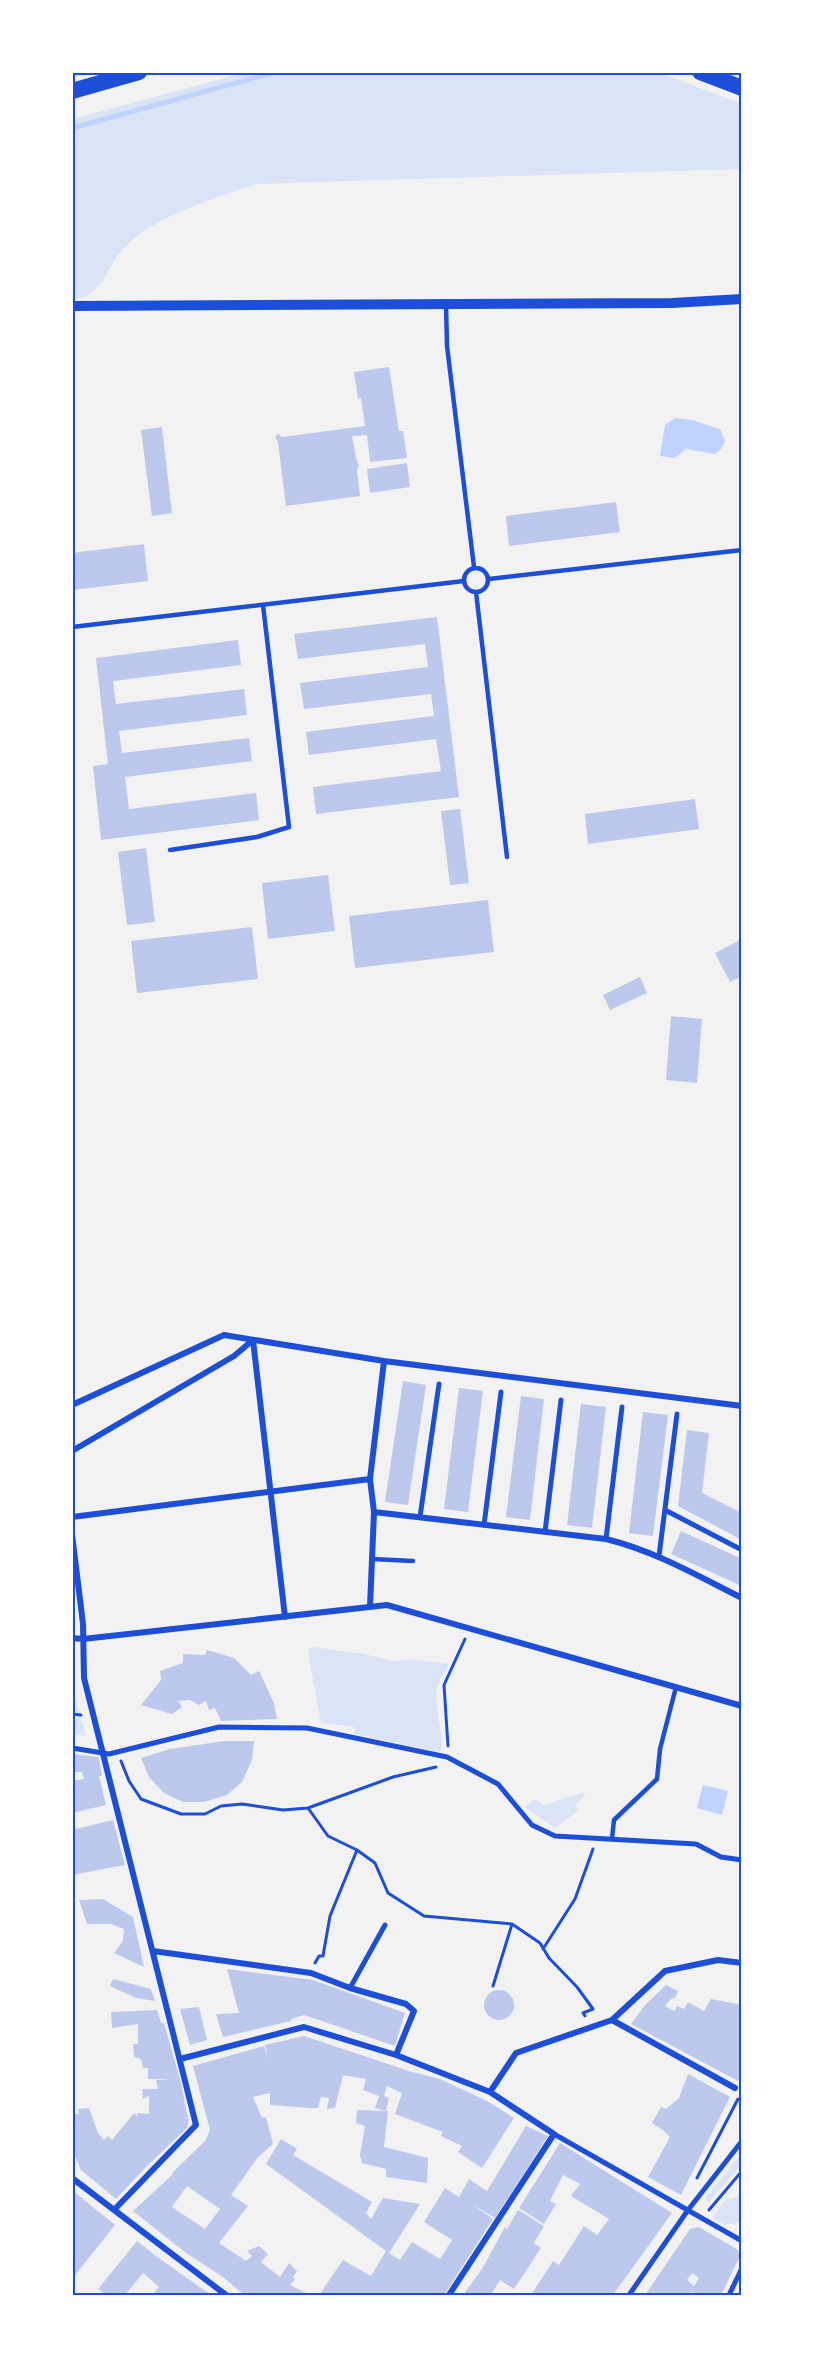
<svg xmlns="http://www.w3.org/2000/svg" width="814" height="2367" font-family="'Work Sans',sans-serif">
  <rect width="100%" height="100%" fill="#f2f2f2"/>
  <path fill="#dbe4f7" d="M 247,72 L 658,72 L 742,104 L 742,170 L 737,169 L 257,184 C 216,198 156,215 125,247 C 107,264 103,299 72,299 L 72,119 Z
    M 313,1647 L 364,1654 L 395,1661 L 409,1659 L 448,1664 L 447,1670 C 426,1687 443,1725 442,1748 L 440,1751 L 435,1751 L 355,1734 L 354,1727 L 321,1723 L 308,1652 L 309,1648 Z
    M 72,1687 L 86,1736 L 72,1734 Z
    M 584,1792 L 585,1795 L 575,1805 L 579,1810 L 555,1828 L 525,1807 L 534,1799 L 544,1805 Z
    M 742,2153 L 742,2164 L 709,2202 L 704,2199 Z
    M 742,2187 L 742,2222 L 725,2225 L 712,2218 L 725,2200 L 738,2197 Z"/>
  <path fill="#bfd3fe" d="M 675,418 L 692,420 L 720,429 L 725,441 L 721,449 L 715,454 L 686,449 L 675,458 L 660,456 L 665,425 Z
    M 703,1785 L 728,1791 L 722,1815 L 697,1808 Z"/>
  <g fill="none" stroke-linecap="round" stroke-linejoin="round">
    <path stroke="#bfd3fe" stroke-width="5" d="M 72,128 L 276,72"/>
  </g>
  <path fill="#bdc9ec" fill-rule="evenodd" d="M 389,367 L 399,431 L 403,431 L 407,458 L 370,462 L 367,435 L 352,436 L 357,462 L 359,465 L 357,470 L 360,496 L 286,506 L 278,442 L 275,437 L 278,434 L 282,437 L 365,426 L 361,398 L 358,399 L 354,372 Z
    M 162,427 L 172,513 L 152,516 L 141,430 Z
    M 407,463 L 410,487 L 370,493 L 367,469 Z
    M 616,502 L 620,532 L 509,546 L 506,516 Z
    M 144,544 L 148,581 L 72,590 L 72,553 Z
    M 437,617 L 459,797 L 316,814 L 313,787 L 441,771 L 436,739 L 309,755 L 306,732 L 434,716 L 431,694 L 304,709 L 300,683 L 428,667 L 425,644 L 298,659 L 294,634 Z
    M 238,640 L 241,665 L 113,681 L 116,704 L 244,689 L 247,715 L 119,731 L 122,753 L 249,738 L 252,761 L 125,777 L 129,809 L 256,793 L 259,820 L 101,840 L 93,766 L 108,764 L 96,658 Z
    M 695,799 L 699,829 L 588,844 L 585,814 Z
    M 460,809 L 469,883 L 450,885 L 441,811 Z
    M 146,848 L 155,922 L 127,925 L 118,852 Z
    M 328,875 L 335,931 L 268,939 L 262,883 Z
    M 488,900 L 494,952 L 355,968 L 349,916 Z
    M 252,927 L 258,979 L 137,993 L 131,941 Z
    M 742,939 L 742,976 L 730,982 L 715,953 Z
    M 640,977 L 647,993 L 610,1010 L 603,995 Z
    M 671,1016 L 702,1019 L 697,1083 L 666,1080 Z
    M 403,1381 L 426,1385 L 408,1505 L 385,1502 Z
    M 459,1388 L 483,1391 L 468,1512 L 444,1509 Z
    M 521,1396 L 544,1399 L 530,1520 L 506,1517 Z
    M 581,1404 L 606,1407 L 592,1528 L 567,1525 Z
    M 643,1412 L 668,1415 L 653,1536 L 629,1533 Z
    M 687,1430 L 709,1433 L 702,1493 L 742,1513 L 742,1540 L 678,1506 Z
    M 681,1531 L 742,1559 L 742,1586 L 671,1554 Z
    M 207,1650 L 234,1658 L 251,1675 L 259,1671 L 274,1703 L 277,1719 L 221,1721 L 215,1708 L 209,1710 L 206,1701 L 199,1705 L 190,1700 L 178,1701 L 182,1707 L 172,1714 L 141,1705 L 161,1680 L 160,1671 L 183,1663 L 183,1654 L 205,1655 Z
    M 225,1741 L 254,1741 L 252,1760 L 242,1782 L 227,1795 L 204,1802 L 183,1802 L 164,1793 L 149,1777 L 141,1758 L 170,1749 Z
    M 72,1754 L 99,1757 L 102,1776 L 99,1776 L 106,1805 L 72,1813 L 72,1781 L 84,1779 L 82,1772 L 72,1772 Z
    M 113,1820 L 125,1865 L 72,1875 L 72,1830 Z
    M 103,1899 L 133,1917 L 144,1967 L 114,1953 L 123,1941 L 124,1929 L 111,1924 L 87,1924 L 79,1900 Z
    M 227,1969 L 313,1980 L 405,2013 L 395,2046 L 304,2015 L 291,2019 L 291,2021 L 223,2037 L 216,2014 L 239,2013 Z
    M 113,1979 L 151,1989 L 155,2001 L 136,1998 L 110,1986 Z
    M 666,1985 L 678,1991 L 675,1998 L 671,1999 L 665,2006 L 674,2011 L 677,2006 L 684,2009 L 688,2002 L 704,2011 L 711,1999 L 742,2005 L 742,2074 L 738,2081 L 631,2024 L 645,2005 Z
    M484 2005a15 15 0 1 1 30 0a15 15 0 1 1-30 0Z
    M 199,2007 L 207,2040 L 190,2045 L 180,2009 Z
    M 157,2010 L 161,2023 L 164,2023 L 180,2079 L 188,2118 L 183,2117 L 189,2119 L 187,2128 L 145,2168 L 116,2199 L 81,2170 L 72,2149 L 72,2114 L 79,2114 L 78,2109 L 89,2108 L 98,2133 L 104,2140 L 108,2136 L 112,2140 L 134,2113 L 137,2116 L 138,2113 L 149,2114 L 149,2096 L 143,2099 L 142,2089 L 158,2089 L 156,2080 L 172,2079 L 148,2079 L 148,2068 L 143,2068 L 141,2059 L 134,2057 L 133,2044 L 138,2044 L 138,2024 L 112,2028 L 111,2012 Z
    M 304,2036 L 409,2071 L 440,2079 L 489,2102 L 514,2118 L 482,2168 L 458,2152 L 462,2146 L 441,2136 L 443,2132 L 395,2114 L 402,2093 L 387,2086 L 384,2096 L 389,2098 L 386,2111 L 375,2108 L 379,2096 L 363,2090 L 366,2079 L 343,2075 L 335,2108 L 327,2109 L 329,2098 L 321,2097 L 318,2108 L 310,2108 L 270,2105 L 270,2093 L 253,2097 L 262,2118 L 266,2117 L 273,2144 L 258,2157 L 231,2195 L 248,2206 L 219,2243 L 246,2261 L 252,2256 L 247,2251 L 259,2246 L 268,2254 L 261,2262 L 280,2277 L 289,2263 L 297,2271 L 293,2277 L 295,2279 L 290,2285 L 310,2295 L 244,2295 L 223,2277 L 186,2253 L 133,2211 L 172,2175 L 173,2172 L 205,2141 L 210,2130 L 193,2066 L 264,2046 L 268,2059 L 265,2045 ZM 187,2186 L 220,2209 L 205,2229 L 172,2207 Z
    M 688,2074 L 730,2097 L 681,2195 L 648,2177 L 670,2137 L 663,2130 L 652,2123 L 661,2107 L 666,2109 L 679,2098 Z
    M 357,2110 L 388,2111 L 384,2147 L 428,2158 L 427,2183 L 386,2177 L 386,2169 L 362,2163 L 360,2155 L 365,2126 L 356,2123 Z
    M 526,2126 L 548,2136 L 495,2218 L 472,2204 L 493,2219 L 444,2295 L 319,2295 L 343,2260 L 371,2276 L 386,2251 L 266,2164 L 281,2139 L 297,2149 L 293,2155 L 372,2202 L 366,2213 L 371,2219 L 383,2198 L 420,2204 L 389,2253 L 400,2260 L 412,2242 L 440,2259 L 452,2240 L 424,2222 L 445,2188 L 459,2197 L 469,2179 L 487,2191 Z
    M 560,2143 L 672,2213 L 613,2295 L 531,2295 L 553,2261 L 559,2265 L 584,2226 L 597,2235 L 609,2219 L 571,2196 L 580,2184 L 563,2175 L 550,2201 L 556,2204 L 544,2224 L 519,2208 Z
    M 72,2190 L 115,2225 L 72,2279 Z
    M 518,2210 L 544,2226 L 534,2243 L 541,2248 L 514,2289 L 500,2280 L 491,2295 L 463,2295 L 482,2269 L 505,2227 L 507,2229 Z
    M 699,2227 L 738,2250 L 740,2256 L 721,2295 L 697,2295 L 692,2292 L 690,2295 L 645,2295 L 690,2229 ZM 692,2273 L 699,2278 L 694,2286 L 687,2280 Z
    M 137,2241 L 156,2256 L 211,2295 L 152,2295 L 159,2287 L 143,2273 L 125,2295 L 106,2295 L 98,2289 Z"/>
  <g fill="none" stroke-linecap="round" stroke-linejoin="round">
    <path stroke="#1d4ed8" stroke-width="3" d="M 72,1714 L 81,1715
      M 448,1746 L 444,1685 L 465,1639
      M 121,1761 L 129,1781 L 141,1799 L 181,1814 L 205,1814 L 221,1806 L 242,1804 L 283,1810 L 308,1808 L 393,1777 L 436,1767
      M 308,1808 L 328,1836 L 357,1850 L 375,1863 L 388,1893 L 424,1916 L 512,1924 L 540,1943 L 549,1958 L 577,1987 L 593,2009 L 583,2013 L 585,2016
      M 543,1949 L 575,1899 L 593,1849
      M 315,1963 L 319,1956 L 323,1956 L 330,1916 L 357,1850
      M 493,1986 L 512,1924
      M 697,2178 L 738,2099
      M 709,2210 L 742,2171"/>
    <path stroke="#1d4ed8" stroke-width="4.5" d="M 446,305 L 447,346 L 474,567
      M464 580a12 12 0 1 1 24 0a12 12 0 1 1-24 0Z
      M 489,579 L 742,550
      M 476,592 L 507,857
      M 72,627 L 464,581
      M 170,850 L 257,837 L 289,827 L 263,605
      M 372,1559 L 413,1561
      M 612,1839 L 614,1820 L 657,1779 L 660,1749 L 676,1687"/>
    <path stroke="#1d4ed8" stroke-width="5" d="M 665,1510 L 742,1550
      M 420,1517 L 439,1384
      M 484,1525 L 501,1392
      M 545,1532 L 561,1400
      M 606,1539 L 622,1407
      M 659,1556 L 677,1414
      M 72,1748 L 109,1754 L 219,1727 L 307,1728 L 447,1757 L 498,1784 L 532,1825 L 555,1836 L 696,1844 L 721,1857 L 742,1860
      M 350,1988 L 385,1925
      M 554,2134 L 742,2241
      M 629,2295 L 688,2210 L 742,2141
      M 729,2295 L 742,2268"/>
    <path stroke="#1d4ed8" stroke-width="6" d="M 253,1340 L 285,1617
      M 72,1405 L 224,1335 L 384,1361 L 742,1406
      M 72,1451 L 234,1356 L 253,1340
      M 374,1512 L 606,1539 C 655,1551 698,1576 742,1598
      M 72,1517 L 370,1479
      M 72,1534 L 83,1624 L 84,1678 L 196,2125 L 114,2210
      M 370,1607 L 374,1512 L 370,1479 L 384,1361
      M 72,1638 L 83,1639 L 387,1605 L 742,1706
      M 153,1951 L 311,1973 L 350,1988 L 406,2004 L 414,2011 L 396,2055
      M 612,2020 L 735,2088
      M 180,2059 L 304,2027 L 396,2055 L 490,2092 L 554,2134 L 449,2295
      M 490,2092 L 516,2053 L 612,2020 L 665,1971 L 718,1960 L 742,1963
      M 72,2178 L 226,2295"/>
    <path stroke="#1d4ed8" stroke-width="10" d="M 72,306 L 672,303 L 742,299"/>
    <path stroke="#1d4ed8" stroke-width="16" d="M 700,72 L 742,88
      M 72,91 L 139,72"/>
  </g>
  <rect width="814" height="2367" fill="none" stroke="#ffffff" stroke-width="147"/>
  <rect x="74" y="74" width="666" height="2220" fill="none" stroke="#1d4ed8" stroke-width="2"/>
</svg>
